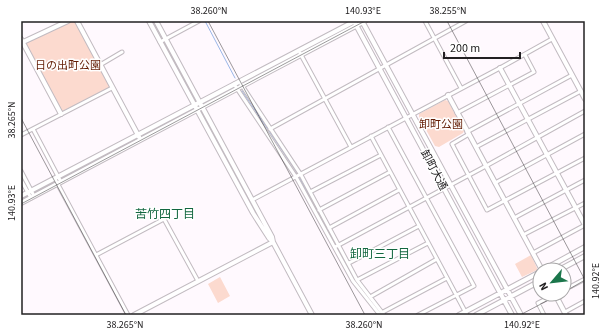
<svg xmlns="http://www.w3.org/2000/svg" width="606" height="336" font-family="'Source Sans 3','Noto Sans JP',sans-serif">
  <rect width="100%" height="100%" fill="#fff9fe"/>
  <path fill="#fcdacf" d="M 73,21 L 76,21 L 110,85 L 109,88 L 63,111 L 61,111 L 26,44 L 26,42 Z
    M 445,100 L 448,101 L 464,131 L 463,133 L 439,147 L 435,146 L 419,117 L 419,114 Z
    M 531,255 L 537,268 L 537,270 L 522,277 L 515,264 Z
    M 220,277 L 230,296 L 218,303 L 208,284 Z"/>
  <g fill="none" stroke-linecap="round" stroke-linejoin="round">
    <path stroke="#99b6e8" stroke-width="1" d="M 205,21 L 235,78
      M 242,91 L 298,174
      M 21,176 L 27,186
      M 299,177 L 336,245
      M 337,247 L 356,281"/>
    <g stroke="#c2bbc1" stroke-width="5">
      <path id="street" d="M 425,21 L 461,88
        M 160,42 L 199,21
        M 300,53 L 351,147
        M 100,65 L 122,52
        M 234,84 L 296,177 L 353,281 L 380,315
        M 241,84 L 301,175 L 357,280 L 384,315
        M 457,113 L 534,72 L 525,55
        M 388,127 L 474,286 L 418,315
        M 33,129 L 61,182
        M 270,129 L 466,21
        M 467,132 L 572,75
        M 469,134 L 452,144 L 487,210 L 585,158
        M 21,135 L 112,88
        M 371,136 L 467,315
        M 476,147 L 581,91
        M 21,171 L 34,196
        M 55,179 L 128,315
        M 21,180 L 31,198
        M 495,183 L 585,134
        M 310,192 L 381,155
        M 252,200 L 500,68 L 552,39
        M 319,210 L 390,172
        M 514,218 L 585,180
        M 329,228 L 399,190
        M 523,235 L 585,203
        M 335,247 L 486,166 L 585,111
        M 533,253 L 585,225
        M 96,255 L 164,219 L 198,281
        M 349,263 L 419,226
        M 357,280 L 428,243
        M 564,290 L 585,279
        M 370,297 L 437,259
        M 383,312 L 447,278
        M 565,312 L 585,301
        M 544,315 L 538,303 L 556,294"/>
    </g>
    <g stroke="#c2bbc1" stroke-width="6">
      <path id="secondary" d="M 77,21 L 139,137
        M 149,21 L 253,213 L 269,238 L 273,242
        M 156,21 L 272,237 L 273,242 L 312,315
        M 362,21 L 521,315
        M 543,21 L 585,99
        M 355,23 L 512,315
        M 21,39 L 61,114
        M 21,43 L 68,21
        M 500,68 L 585,225
        M 448,95 L 542,270
        M 21,196 L 355,21
        M 21,203 L 365,21
        M 543,270 L 585,247
        M 559,270 L 585,256
        M 555,294 L 566,315
        M 134,315 L 273,242
        M 459,315 L 540,272
        M 476,315 L 540,281"/>
    </g>
    <use href="#street" stroke="#fff" stroke-width="3"/>
    <use href="#secondary" stroke="#fff" stroke-width="4"/>
  </g>
  <path fill="none" stroke="#222022" stroke-width="1" stroke-opacity="0.45" d="M 208,21 L 365,315M 447,21 L 585,280M 21,118 L 126,315M 21,204 L 365,21M 564,292 L 585,280M 520,315 L 560,294"/>
  <g text-anchor="middle" dominant-baseline="central" stroke-width="3" stroke-linejoin="round" paint-order="stroke">
    <g font-size="11" fill="#631c03" stroke="#fff">
      <text x="68" y="65">日の出町公園</text>
      <text x="441" y="124">卸町公園</text>
    </g>
    <g font-size="11" fill="#222022" stroke="#fff">
      <text transform="translate(434 170) rotate(62)">卸町大通</text>
    </g>
    <g font-size="12" fill="#136740" stroke="#fff">
      <text x="165" y="214">苦竹四丁目</text>
      <text x="380" y="254">卸町三丁目</text>
    </g>
  </g>
  <rect width="606" height="336" fill="none" stroke="#ffffff" stroke-width="44"/>
  <g transform="translate(552 282) rotate(242)"><circle r="19" fill="#ffffff" stroke="#a7a6a7"/>
  <path d="M0-3L7 15L0 10L-7 15Z" fill="#1b764b"/>
  <text y="-6" font-size="11" font-weight="bold" text-anchor="middle" fill="#222022">N</text>
  </g>
  <path d="M444 52v6h76v-6" fill="none" stroke="#222022" stroke-width="2"/>
  <text x="450" y="52" font-size="12" fill="#222022" stroke="#ffffff" stroke-width="3" paint-order="stroke">200 m</text>
  <rect x="22" y="22" width="562" height="292" fill="none" stroke="#222022" stroke-width="1.5"/>
  <g font-size="10" text-anchor="middle" fill="#222022">
    <text x="209" y="14">38.260°N</text>
    <text x="363" y="14">140.93°E</text>
    <text x="448" y="14">38.255°N</text>
    <text transform="translate(11 120) rotate(-90)" y="4">38.265°N</text>
    <text transform="translate(11 203) rotate(-90)" y="4">140.93°E</text>
    <text transform="translate(595 281) rotate(-90)" y="4">140.92°E</text>
    <text x="125" y="328">38.265°N</text>
    <text x="364" y="328">38.260°N</text>
    <text x="522" y="328">140.92°E</text>
  </g>
</svg>
